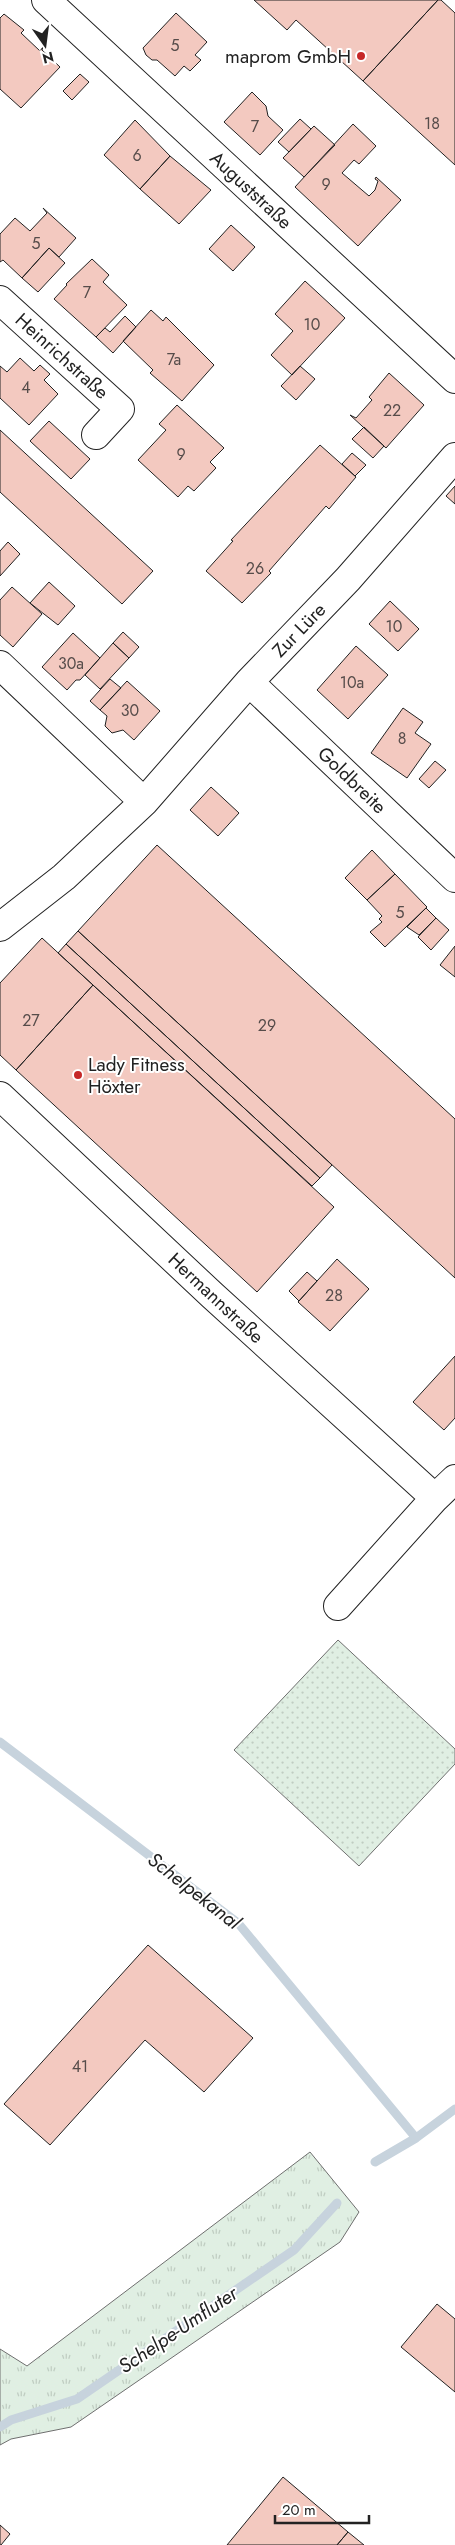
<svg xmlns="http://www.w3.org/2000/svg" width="455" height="2545" font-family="Jost,sans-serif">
  <defs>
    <pattern id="grass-tufts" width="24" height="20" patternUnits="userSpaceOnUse" patternTransform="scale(1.25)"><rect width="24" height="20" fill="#e0efe3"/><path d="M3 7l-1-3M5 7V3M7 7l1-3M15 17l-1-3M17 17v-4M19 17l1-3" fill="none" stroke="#c0cdc2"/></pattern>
    <pattern id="park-dots" width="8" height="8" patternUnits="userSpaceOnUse" patternTransform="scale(1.25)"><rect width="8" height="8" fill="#e0efe3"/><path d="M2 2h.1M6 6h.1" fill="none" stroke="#c0cdc2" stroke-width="1.8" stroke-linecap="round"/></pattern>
  </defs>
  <rect width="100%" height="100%" fill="#fff"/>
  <path fill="url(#grass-tufts)" stroke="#6f6f6f" d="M 310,2152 L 359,2212 L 340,2242 L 71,2427 L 11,2439 L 0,2445 L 0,2349 L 27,2366 Z"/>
  <path fill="url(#park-dots)" stroke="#6f6f6f" d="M 338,1640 L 455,1749 L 455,1764 L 359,1866 L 234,1750 Z"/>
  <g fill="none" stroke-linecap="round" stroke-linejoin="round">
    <path stroke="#c7d3dd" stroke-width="9" d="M 0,1742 L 238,1923 L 416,2138
      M 375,2162 L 416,2138 L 455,2109
      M 0,2427 L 11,2420 L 77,2399 L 294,2250 L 337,2203"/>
  </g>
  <path fill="#f3c9c0" stroke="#222" d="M 254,0 L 438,0 L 363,81 L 296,20 L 287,30 Z
    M 438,0 L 441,0 L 455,13 L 455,165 L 363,81 Z
    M 176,13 L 207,42 L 195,55 L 201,60 L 190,71 L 184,66 L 175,76 L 157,60 L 152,60 L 146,55 L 143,48 Z
    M 4,14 L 24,30 L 21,33 L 40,51 L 43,47 L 42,50 L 60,67 L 21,108 L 0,89 L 0,18 Z
    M 80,74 L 89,82 L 72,100 L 63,91 Z
    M 252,92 L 266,106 L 268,116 L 283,130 L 260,155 L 224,122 Z
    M 300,119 L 311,129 L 289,152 L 278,142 Z
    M 135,120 L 170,156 L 140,189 L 104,155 Z
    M 353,124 L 376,146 L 359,164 L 354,160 L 342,173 L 369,196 L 375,190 L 378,181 L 375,179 L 376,177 L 401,200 L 358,246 L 295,187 Z
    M 314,126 L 335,145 L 304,177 L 283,158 Z
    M 170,156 L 211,190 L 179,224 L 140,189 Z
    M 43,208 L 76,238 L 59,257 L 49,248 L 22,278 L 3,260 L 0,262 L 0,234 L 15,218 L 30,231 L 47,213 Z
    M 231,225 L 255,247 L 233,271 L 209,249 Z
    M 49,248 L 65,263 L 38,292 L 22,278 Z
    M 92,259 L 109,275 L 103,282 L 127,305 L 96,337 L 54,299 L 67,285 L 66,284 Z
    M 305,281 L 345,318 L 292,375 L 271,355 L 293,331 L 275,314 Z
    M 151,310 L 163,321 L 166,317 L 214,365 L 182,401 L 150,373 L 153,370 L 123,341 Z
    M 125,316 L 136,327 L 113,353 L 96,337 L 105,328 L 110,332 Z
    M 20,358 L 34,371 L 40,365 L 50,374 L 44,380 L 58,394 L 29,425 L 0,398 L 0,366 L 7,372 Z
    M 300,366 L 315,379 L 296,400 L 281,386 Z
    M 389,373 L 424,405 L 386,448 L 350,415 L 356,418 L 372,400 L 369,397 Z
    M 177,405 L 224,448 L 210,462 L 216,468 L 194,491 L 188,486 L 178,497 L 138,460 L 166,430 L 159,424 Z
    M 49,421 L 90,459 L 71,479 L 30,441 Z
    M 364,427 L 384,446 L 373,458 L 352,439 Z
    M 0,430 L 153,571 L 122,604 L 0,492 Z
    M 320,445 L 356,477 L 329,509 L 326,506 L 269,571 L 271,573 L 242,603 L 206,571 L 233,541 L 231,540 Z
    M 352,453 L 366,465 L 355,476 L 342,464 Z
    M 455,486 L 455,504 L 446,496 Z
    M 8,542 L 20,554 L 0,576 L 0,551 Z
    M 49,582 L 75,606 L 58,625 L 30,603 Z
    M 12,587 L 42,614 L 13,647 L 0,635 L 0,600 Z
    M 390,601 L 419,629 L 398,651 L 369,624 Z
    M 123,632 L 139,647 L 129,658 L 113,643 Z
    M 73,633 L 100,658 L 80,680 L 76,680 L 67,690 L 42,667 Z
    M 113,643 L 129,658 L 100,689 L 85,675 Z
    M 356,646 L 388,675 L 348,719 L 317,690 Z
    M 110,679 L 121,688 L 100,710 L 90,701 Z
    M 127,681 L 160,711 L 134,740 L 123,730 L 112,733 L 105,726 L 107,716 L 100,710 Z
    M 403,708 L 423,722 L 415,733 L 431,744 L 407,778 L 371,753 Z
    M 435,761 L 446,770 L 429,788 L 419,779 Z
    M 211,787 L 239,813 L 218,836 L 190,810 Z
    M 157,845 L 455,1119 L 455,1278 L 78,931 Z
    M 372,850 L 395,874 L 367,900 L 345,878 Z
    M 395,874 L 427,907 L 385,947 L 370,932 L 382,922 L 379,919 L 382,916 L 367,900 Z
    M 426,908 L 436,918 L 419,935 L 407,927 Z
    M 436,918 L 449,930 L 431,950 L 418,937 Z
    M 78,931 L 332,1165 L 320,1178 L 66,944 Z
    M 42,938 L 93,985 L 16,1070 L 0,1055 L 0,983 Z
    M 66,944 L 320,1178 L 312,1186 L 58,953 Z
    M 455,946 L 455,977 L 440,965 Z
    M 93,985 L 334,1207 L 257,1292 L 16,1070 Z
    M 337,1259 L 369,1289 L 330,1331 L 298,1302 Z
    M 307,1272 L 317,1281 L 299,1301 L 289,1291 Z
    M 455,1356 L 455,1418 L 444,1430 L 413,1402 Z
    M 148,1945 L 253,2038 L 204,2092 L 145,2040 L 50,2145 L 4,2104 Z
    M 437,2304 L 455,2319 L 455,2392 L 401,2347 Z
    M 283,2477 L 348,2532 L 337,2545 L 227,2545 Z
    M 0,2525 L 10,2534 L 1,2545 L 0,2545 Z
    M 348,2532 L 364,2545 L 337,2545 Z"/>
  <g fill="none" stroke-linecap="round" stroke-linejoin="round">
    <g stroke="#222" stroke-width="30">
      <path id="minor" d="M 46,0 L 455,379
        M 0,300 L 120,409 L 96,435
        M 0,665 L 144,802
        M 249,682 L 455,878
        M 0,927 L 64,877 L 144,802 L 249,682 L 348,579 L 455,457
        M 0,1096 L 212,1295 L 435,1498
        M 338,1606 L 435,1498 L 455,1479"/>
    </g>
    <use href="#minor" stroke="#fff" stroke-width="28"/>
  </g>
  <g fill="#c62828" stroke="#fff" stroke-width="2">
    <circle cx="361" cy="56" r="5"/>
    <circle cx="78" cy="1075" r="5"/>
  </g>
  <g text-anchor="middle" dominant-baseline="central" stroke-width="4" stroke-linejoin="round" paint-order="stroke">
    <g font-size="16" fill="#564c4a">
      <text x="175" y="45">5</text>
      <text x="432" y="123">18</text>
      <text x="255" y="126">7</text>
      <text x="137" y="155">6</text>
      <text x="326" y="184">9</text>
      <text x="36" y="243">5</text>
      <text x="87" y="292">7</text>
      <text x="312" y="324">10</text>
      <text x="174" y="359">7a</text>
      <text x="26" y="387">4</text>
      <text x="392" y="410">22</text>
      <text x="181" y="454">9</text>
      <text x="255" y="568">26</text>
      <text x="394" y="626">10</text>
      <text x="71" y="663">30a</text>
      <text x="352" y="682">10a</text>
      <text x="130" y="710">30</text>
      <text x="402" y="738">8</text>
      <text x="400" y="912">5</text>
      <text x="31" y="1020">27</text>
      <text x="267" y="1025">29</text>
      <text x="334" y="1295">28</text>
      <text x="80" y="2066">41</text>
    </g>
    <g font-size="19" fill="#222" stroke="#fff" text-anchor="end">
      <text x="351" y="56">maprom GmbH</text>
      <text x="88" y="1064" text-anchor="start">Lady Fitness<tspan x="88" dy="22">Höxter</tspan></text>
    </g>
    <g font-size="19" fill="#222" stroke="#fff">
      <text transform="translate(251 190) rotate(43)">Auguststraße</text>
      <text transform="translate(62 356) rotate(42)">Heinrichstraße</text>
      <text transform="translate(299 630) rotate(-46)">Zur Lüre</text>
      <text transform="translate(352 780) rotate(44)">Goldbreite</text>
      <text transform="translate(216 1298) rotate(43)">Hermannstraße</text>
    </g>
    <g font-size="20" font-style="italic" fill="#222" stroke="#fff">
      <text transform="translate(194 1891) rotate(38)">Schelpekanal</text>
      <text transform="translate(178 2330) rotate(-34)">Schelpe-Umfluter</text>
    </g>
  </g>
  <g transform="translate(45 45) rotate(166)" stroke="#ffffff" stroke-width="4" paint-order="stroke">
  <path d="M0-4L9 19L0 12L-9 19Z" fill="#222222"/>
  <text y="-8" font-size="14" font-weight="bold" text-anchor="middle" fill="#222222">N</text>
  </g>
  <path d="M275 2515v8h94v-8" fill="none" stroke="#222222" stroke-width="2.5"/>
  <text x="282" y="2515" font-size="15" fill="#222222" stroke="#ffffff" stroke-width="4" paint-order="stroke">20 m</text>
</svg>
